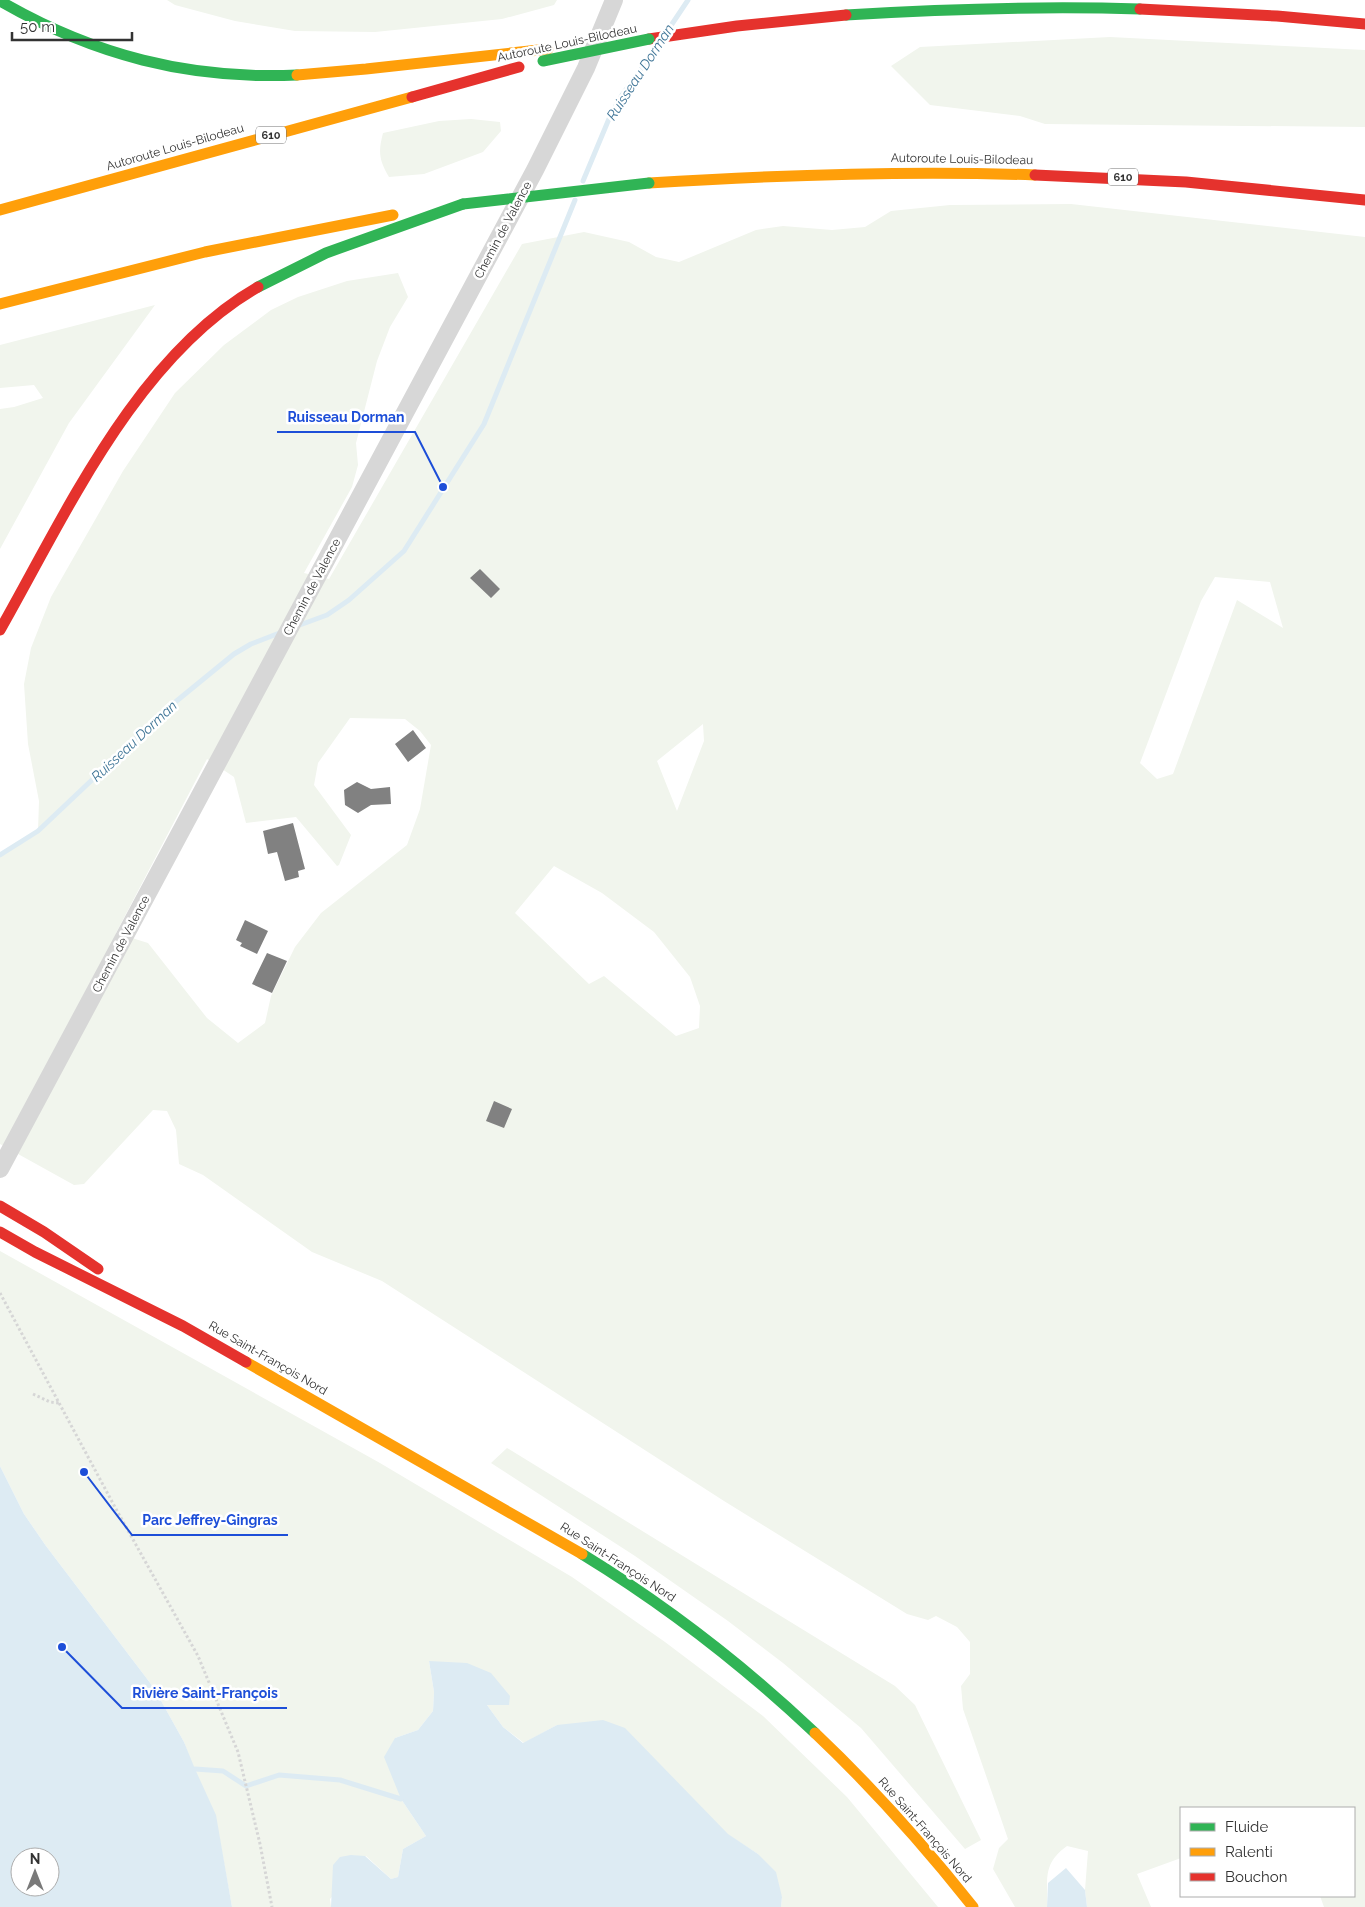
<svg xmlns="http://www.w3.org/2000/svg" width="1365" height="1907" font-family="Raleway,sans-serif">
  <rect width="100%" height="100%" fill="#fff"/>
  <path fill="#f1f5ed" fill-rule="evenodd" d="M 167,0 L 557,0 L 554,5 L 502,19 L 375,32 L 295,31 L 235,21 L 175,5 Z
    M 1110,37 L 1365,50 L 1365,127 L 1045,124 L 1020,116 L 930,105 L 891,66 L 920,47 Z
    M 471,119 L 500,122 L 501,131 L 483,152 L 424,174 L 389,177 C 379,160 378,152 383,133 L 439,121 Z
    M 1071,204 L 1365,237 L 1365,1907 L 1324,1907 L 1320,1896 L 1354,1896 L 1354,1808 L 1181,1808 L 1181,1858 L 1137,1874 L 1151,1907 L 1087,1907 L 1085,1890 L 1088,1851 L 1067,1846 C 1042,1864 1048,1879 1047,1907 L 1015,1907 L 993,1869 L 999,1848 L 1008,1839 L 963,1709 L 961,1686 L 970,1674 L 970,1642 L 957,1627 L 936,1616 L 928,1620 L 907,1614 L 724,1501 L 382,1281 L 312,1252 L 203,1175 L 179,1164 L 176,1130 L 167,1111 L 153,1110 L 84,1184 L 74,1185 L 0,1144 L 0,855 L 38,831 L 39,801 L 28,744 L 24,684 L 31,648 L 51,597 L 123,471 L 175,393 L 224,345 L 271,310 L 298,297 L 347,281 L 398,273 L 408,297 L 390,327 L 377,361 L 356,443 L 358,465 L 352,487 L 304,573 L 329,579 L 522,244 L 584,232 L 629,242 L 656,257 L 679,262 L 756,230 L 783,226 L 832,230 L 865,227 L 891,211 L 950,205 ZM 1215,577 L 1270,582 L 1283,628 L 1237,600 L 1173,774 L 1157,779 L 1140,763 L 1201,601 ZM 350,718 L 405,719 L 420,731 L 431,745 L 420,809 L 407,845 L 321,913 L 295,947 L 271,996 L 265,1023 L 238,1043 L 207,1018 L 148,943 L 116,933 L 207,759 L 234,777 L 246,823 L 296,817 L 337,866 L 339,865 L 351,835 L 314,785 L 318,763 ZM 703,724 L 704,741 L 677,811 L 657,761 ZM 554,866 L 602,893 L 654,932 L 690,977 L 700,1006 L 699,1028 L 676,1036 L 604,976 L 589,984 L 515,913 Z
    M 155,305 L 69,423 L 0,549 L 0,409 L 14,407 L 43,398 L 34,385 L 0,388 L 0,345 Z
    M 0,1251 L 380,1463 L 572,1577 L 665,1642 L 763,1716 L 847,1797 L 938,1907 L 781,1907 L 782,1897 L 758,1854 L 557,1725 L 524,1743 L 503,1727 L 487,1705 L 429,1661 L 434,1692 L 433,1711 L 418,1730 L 395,1738 L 401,1799 L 426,1836 L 403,1849 L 398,1877 L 391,1879 L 366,1856 L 330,1899 L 331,1907 L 232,1907 L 220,1841 L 184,1742 L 154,1688 L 46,1546 L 24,1514 L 0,1466 Z
    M 507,1448 L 895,1686 L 915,1705 L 981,1840 L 965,1849 L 861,1728 L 783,1663 L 728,1621 L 635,1556 L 491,1463 Z"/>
  <path fill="#ddebf3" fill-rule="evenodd" d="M 0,1466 L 24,1514 L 46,1546 L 154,1688 L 184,1742 L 195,1769 L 216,1815 L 232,1907 L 0,1907 ZM 20,1857 L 50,1857 L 50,1887 L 20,1887 Z
    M 429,1661 L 467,1663 L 491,1673 L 510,1696 L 509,1705 L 487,1705 L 503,1727 L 523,1743 L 557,1725 L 603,1720 L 625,1728 L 728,1834 L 758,1854 L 776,1872 L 782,1897 L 781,1907 L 331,1907 L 333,1865 L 340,1857 L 351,1855 L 365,1856 L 391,1879 L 398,1877 L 403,1849 L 426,1836 L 401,1799 L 384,1757 L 395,1738 L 418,1730 L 433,1711 L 434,1692 Z
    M 1066,1868 L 1085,1890 L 1087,1907 L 1047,1907 L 1048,1883 Z"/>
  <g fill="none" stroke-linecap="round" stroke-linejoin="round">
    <path stroke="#ddebf3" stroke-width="5" d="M 670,27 L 688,0
      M 583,181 L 611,114 L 622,95 L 656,49
      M 297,626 L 327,615 L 349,600 L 404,551 L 484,424 L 575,200
      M 0,855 L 38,831 L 168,708 L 234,654 L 251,644 L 282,632
      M 195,1769 L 223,1771 L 246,1786 L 279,1775 L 340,1780 L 401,1799"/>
  </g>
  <path fill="#818181" d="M 480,569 L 500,589 L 491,598 L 470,578 Z
    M 413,730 L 426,748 L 408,762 L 395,744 Z
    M 357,782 L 371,789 L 390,787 L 391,804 L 371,805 L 358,813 L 345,805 L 344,790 Z
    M 293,823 L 305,869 L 298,871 L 299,877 L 285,881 L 277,852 L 268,854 L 263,831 Z
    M 245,920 L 268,931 L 257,954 L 240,946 L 242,943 L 236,940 Z
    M 267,953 L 287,961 L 272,993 L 252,984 Z
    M 494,1101 L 512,1109 L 504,1128 L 486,1121 Z"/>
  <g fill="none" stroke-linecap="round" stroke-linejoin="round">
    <path stroke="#d6d6d6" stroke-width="3" stroke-dasharray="2.5 2.5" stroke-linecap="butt" d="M 0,1293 L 116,1509 L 198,1656 L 238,1752 L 260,1844 L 272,1907
      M 33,1394 L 50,1402 L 59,1403"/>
    <path stroke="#d7d7d7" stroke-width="18" d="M 0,1169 L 535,170 L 586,68 L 614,0"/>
    <path stroke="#30b455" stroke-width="11" d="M 0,1 C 93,55 189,80 297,75
      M 846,15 C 944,9 1042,6 1140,9
      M 258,287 L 326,253 L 463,204
      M 582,1554 C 667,1606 742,1664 815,1733"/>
    <path stroke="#ff9f0a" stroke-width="11" d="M 297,75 L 366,69 L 548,49
      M 649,183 C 778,175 906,170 1035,175
      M 0,210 L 412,97
      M 0,304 L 205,252 L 393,215
      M 246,1362 L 582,1554
      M 815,1733 C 872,1787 924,1845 973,1907"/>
    <path stroke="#e5322d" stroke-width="11" d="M 1140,9 L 1277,16 L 1365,24
      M 649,39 L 737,26 L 846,15
      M 412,97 L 519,67
      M 1035,175 L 1186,182 L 1365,200
      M 0,630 C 67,512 136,357 258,287
      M 0,1206 L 44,1232 L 98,1269
      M 0,1232 L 35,1252 L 183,1326 L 246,1362"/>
    <path stroke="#30b455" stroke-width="11" d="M 543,61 L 649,39
      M 463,204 L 649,183"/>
  </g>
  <g text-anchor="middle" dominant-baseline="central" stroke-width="5" stroke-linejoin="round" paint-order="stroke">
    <g fill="#fff" stroke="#707070" stroke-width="1">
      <rect x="256" y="126.5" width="30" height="17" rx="4"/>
      <rect x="1108" y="168.5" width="30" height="17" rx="4"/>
    </g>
    <g font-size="11" font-weight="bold" fill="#333">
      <text x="271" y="135">610</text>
      <text x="1123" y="177">610</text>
    </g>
    <g font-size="12" fill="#333" stroke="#fff">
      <text transform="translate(567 43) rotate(-12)">Autoroute Louis-Bilodeau</text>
      <text transform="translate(175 147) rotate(-16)">Autoroute Louis-Bilodeau</text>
      <text transform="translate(962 159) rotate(1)">Autoroute Louis-Bilodeau</text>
      <text transform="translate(503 230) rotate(-62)">Chemin de Valence</text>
      <text transform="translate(312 587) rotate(-62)">Chemin de Valence</text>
      <text transform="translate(121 944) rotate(-62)">Chemin de Valence</text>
      <text transform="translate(268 1358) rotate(30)">Rue Saint-François Nord</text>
      <text transform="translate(618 1562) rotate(33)">Rue Saint-François Nord</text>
      <text transform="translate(925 1830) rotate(49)">Rue Saint-François Nord</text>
    </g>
    <g font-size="14" font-style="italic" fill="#3f7597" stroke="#fff">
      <text transform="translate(640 72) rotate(-57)">Ruisseau Dorman</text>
      <text transform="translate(134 741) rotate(-43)">Ruisseau Dorman</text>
    </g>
  </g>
  <path fill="none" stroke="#1d4ed8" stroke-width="2" d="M443 487L415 432H277M84 1472L132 1535H288M62 1647L122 1708H287"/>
  <g fill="#1d4ed8" stroke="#fff" stroke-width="2">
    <circle cx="443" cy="487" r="5"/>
    <circle cx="84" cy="1472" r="5"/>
    <circle cx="62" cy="1647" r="5"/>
  </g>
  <g font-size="14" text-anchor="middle" font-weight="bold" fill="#1d4ed8" stroke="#fff" stroke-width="5" stroke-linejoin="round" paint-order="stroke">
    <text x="346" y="422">Ruisseau Dorman</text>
    <text x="210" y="1525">Parc Jeffrey-Gingras</text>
    <text x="205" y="1698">Rivière Saint-François</text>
  </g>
  <rect x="1180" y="1807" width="175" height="90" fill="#ffffff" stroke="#adadad"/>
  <rect x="1190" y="1823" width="25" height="8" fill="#30b455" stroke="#adadad"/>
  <text x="1225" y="1832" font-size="15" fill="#333333">Fluide</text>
  <rect x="1190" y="1848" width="25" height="8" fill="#ff9f0a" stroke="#adadad"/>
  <text x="1225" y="1857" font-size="15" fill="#333333">Ralenti</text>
  <rect x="1190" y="1873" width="25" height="8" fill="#e5322d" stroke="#adadad"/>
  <text x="1225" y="1882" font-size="15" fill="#333333">Bouchon</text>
  <g transform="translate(35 1872)"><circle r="24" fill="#ffffff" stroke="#adadad"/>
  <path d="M0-4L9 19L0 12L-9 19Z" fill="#7a7a7a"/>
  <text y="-8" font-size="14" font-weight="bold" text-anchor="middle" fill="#333333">N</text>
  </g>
  <path d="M12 32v8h120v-8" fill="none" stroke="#333333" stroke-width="2.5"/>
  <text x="20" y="32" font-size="15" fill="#333333" stroke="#ffffff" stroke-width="4" paint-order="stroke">50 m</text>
</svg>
